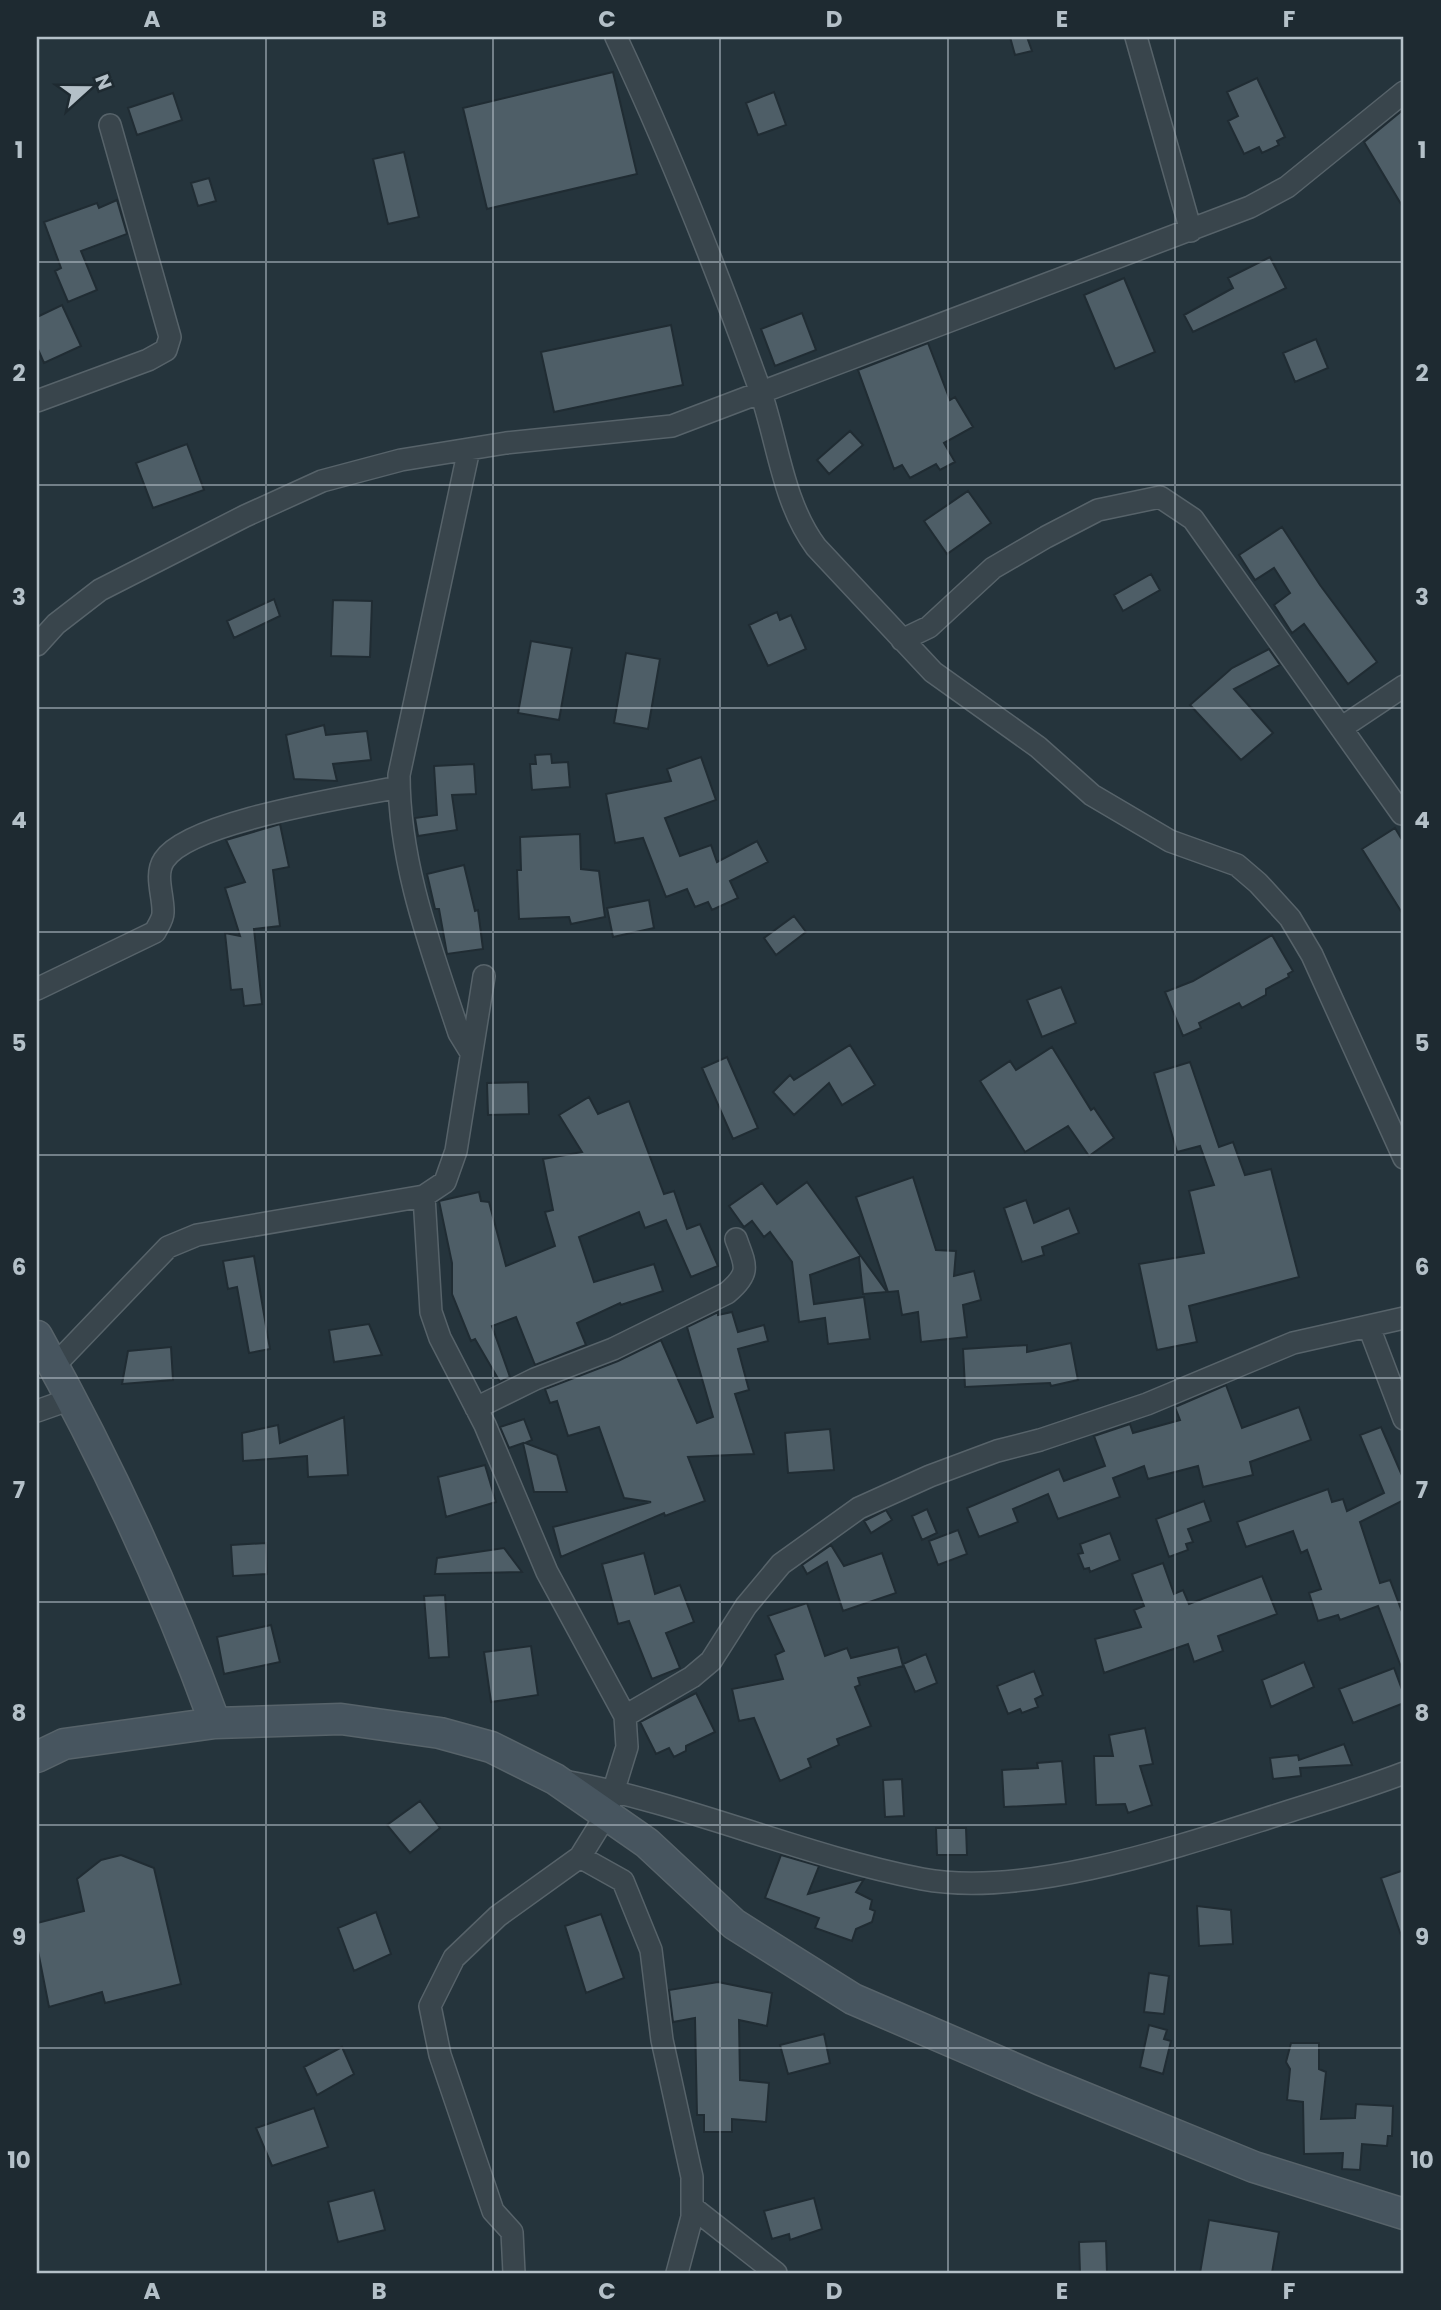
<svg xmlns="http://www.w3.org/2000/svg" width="1441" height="2310" font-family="Poppins,sans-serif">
  <rect width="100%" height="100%" fill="#25343c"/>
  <path fill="#4e5e67" stroke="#202c33" stroke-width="2" d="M 1010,37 L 1027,37 L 1032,51 L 1015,55 Z
    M 613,72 L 637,174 L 487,209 L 463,108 Z
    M 1257,78 L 1285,137 L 1277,141 L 1279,145 L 1262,153 L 1259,147 L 1244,154 L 1228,121 L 1238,116 L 1227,92 Z
    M 774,92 L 786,125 L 758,135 L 746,103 Z
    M 173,93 L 182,120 L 137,135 L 128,108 Z
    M 1404,109 L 1404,209 L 1364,142 Z
    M 404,152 L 419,217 L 388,224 L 373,159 Z
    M 209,178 L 216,201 L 198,206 L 191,183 Z
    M 117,200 L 127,234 L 81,251 L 97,290 L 68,302 L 55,271 L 61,268 L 44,222 L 97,203 L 99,208 Z
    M 1270,257 L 1286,288 L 1193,332 L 1184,315 L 1233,288 L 1228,278 Z
    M 1124,278 L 1155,352 L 1115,369 L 1084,295 Z
    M 62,305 L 81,346 L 44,363 L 37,347 L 37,317 Z
    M 802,313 L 816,350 L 775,366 L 761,329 Z
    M 671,325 L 683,385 L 554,412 L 541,352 Z
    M 1316,339 L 1328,368 L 1295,382 L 1283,353 Z
    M 928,343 L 950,400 L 955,397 L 973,427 L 944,443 L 955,462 L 940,470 L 936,464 L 910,478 L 902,465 L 894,469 L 858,370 Z
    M 850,431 L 863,445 L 829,474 L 817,460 Z
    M 187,444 L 204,490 L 153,508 L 136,463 Z
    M 968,491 L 991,523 L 947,554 L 924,521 Z
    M 1282,527 L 1320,585 L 1377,662 L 1348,684 L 1304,624 L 1292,633 L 1274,605 L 1290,593 L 1274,568 L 1255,580 L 1239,555 Z
    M 1151,574 L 1160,590 L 1123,611 L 1114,595 Z
    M 274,599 L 280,616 L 234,638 L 227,621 Z
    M 333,600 L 372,601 L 370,657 L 331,656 Z
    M 777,612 L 780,620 L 791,615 L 806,649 L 768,666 L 749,625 Z
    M 531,641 L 572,648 L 559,720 L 518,713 Z
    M 1269,649 L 1280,665 L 1234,689 L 1273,733 L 1241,760 L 1190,705 L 1232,668 Z
    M 626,653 L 660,659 L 648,729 L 614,723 Z
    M 324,725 L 326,735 L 367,731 L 371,760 L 333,764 L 337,781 L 294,779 L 286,735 Z
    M 551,754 L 552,763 L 568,762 L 570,787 L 532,790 L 530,764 L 536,764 L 535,755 Z
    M 701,757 L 716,800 L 665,818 L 680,856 L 711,845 L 717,862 L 757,841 L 768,862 L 730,881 L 738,898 L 712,910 L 708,902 L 695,907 L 687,889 L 666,897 L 643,838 L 615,843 L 606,794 L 671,781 L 667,769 Z
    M 474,764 L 476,794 L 452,795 L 457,830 L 418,836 L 415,818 L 437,815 L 434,766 Z
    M 280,824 L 289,867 L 273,870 L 280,926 L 254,929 L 262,1004 L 244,1006 L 242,989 L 231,990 L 225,933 L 240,936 L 225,888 L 245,882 L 226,840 Z
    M 1395,828 L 1404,843 L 1404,916 L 1362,849 Z
    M 580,834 L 581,869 L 599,871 L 605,917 L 571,924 L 569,917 L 519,919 L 517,870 L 521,870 L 520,837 Z
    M 464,865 L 475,911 L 478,910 L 483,949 L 447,954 L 439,909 L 435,909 L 427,874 Z
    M 649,900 L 654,928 L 613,937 L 607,908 Z
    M 794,916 L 806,932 L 776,955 L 764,938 Z
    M 1272,935 L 1293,971 L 1288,974 L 1289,977 L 1266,989 L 1266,995 L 1242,1008 L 1239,1003 L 1199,1023 L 1201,1028 L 1183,1036 L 1165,992 L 1193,981 Z
    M 1061,987 L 1076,1023 L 1042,1037 L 1027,1000 Z
    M 850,1045 L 875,1085 L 842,1105 L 829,1083 L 794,1115 L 773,1092 L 790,1075 L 794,1080 Z
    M 1052,1047 L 1091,1110 L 1094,1108 L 1114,1138 L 1089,1156 L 1068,1126 L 1025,1152 L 980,1081 L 1010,1061 L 1016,1070 Z
    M 727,1057 L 758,1128 L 733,1139 L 702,1068 Z
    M 1190,1062 L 1219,1147 L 1233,1142 L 1245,1175 L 1271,1169 L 1299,1277 L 1189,1306 L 1197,1342 L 1157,1350 L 1139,1264 L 1204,1253 L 1189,1191 L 1214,1185 L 1200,1146 L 1177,1152 L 1154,1073 Z
    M 528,1082 L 529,1114 L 488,1115 L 487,1083 Z
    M 589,1097 L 598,1114 L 629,1101 L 664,1194 L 674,1191 L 687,1229 L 700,1224 L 718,1266 L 691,1277 L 666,1220 L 645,1228 L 639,1212 L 579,1237 L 594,1282 L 654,1264 L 663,1291 L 621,1305 L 620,1303 L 577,1323 L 586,1345 L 535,1365 L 516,1317 L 492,1326 L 510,1377 L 500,1382 L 475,1339 L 471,1341 L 452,1294 L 452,1263 L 439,1201 L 479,1192 L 481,1201 L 489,1202 L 506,1266 L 555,1246 L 545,1212 L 553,1210 L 543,1159 L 582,1152 L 559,1115 Z
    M 913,1177 L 936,1250 L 956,1251 L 954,1276 L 974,1271 L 981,1300 L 963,1305 L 967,1337 L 921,1342 L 918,1312 L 902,1315 L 898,1291 L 888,1292 L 856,1197 Z
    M 807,1182 L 887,1292 L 863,1294 L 859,1257 L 810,1275 L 814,1304 L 864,1297 L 870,1339 L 828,1344 L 825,1318 L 799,1322 L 792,1262 L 770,1232 L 764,1237 L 752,1221 L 744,1227 L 729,1206 L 762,1183 L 777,1204 Z
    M 1026,1200 L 1034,1223 L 1069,1208 L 1079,1233 L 1042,1247 L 1044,1255 L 1022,1262 L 1004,1208 Z
    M 254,1256 L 270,1349 L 249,1353 L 237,1287 L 228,1289 L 223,1261 Z
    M 718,1312 L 718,1315 L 732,1312 L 738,1332 L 764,1325 L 768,1341 L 738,1349 L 749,1390 L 735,1394 L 754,1454 L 688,1457 L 705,1501 L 665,1516 L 664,1513 L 561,1557 L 553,1527 L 651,1502 L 624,1498 L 599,1427 L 568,1436 L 557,1401 L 550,1403 L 545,1389 L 618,1361 L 661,1340 L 697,1423 L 713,1417 L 687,1327 Z
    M 369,1324 L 382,1355 L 334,1362 L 329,1330 Z
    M 1071,1343 L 1078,1380 L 1051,1386 L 1050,1383 L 965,1387 L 963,1349 L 1027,1345 L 1027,1352 Z
    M 171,1347 L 173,1380 L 122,1384 L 128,1351 Z
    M 1226,1385 L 1242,1428 L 1299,1407 L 1311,1440 L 1250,1462 L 1253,1475 L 1203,1487 L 1198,1466 L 1148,1479 L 1144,1466 L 1113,1478 L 1120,1497 L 1058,1519 L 1048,1494 L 1013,1509 L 1018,1522 L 979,1537 L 967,1508 L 1059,1469 L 1064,1481 L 1105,1466 L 1094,1436 L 1130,1424 L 1133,1433 L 1180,1420 L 1175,1407 Z
    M 344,1417 L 348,1475 L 308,1477 L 307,1456 L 243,1461 L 242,1433 L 278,1425 L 280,1443 Z
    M 524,1419 L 532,1440 L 525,1443 L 557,1455 L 567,1492 L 534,1492 L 523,1443 L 509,1448 L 500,1427 Z
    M 1381,1427 L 1404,1480 L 1404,1500 L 1360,1522 L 1380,1583 L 1390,1580 L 1404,1617 L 1403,1672 L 1378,1606 L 1340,1620 L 1338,1615 L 1318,1621 L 1309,1593 L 1321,1589 L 1307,1550 L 1301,1553 L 1293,1531 L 1246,1547 L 1237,1522 L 1328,1489 L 1332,1502 L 1343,1499 L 1347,1511 L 1384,1493 L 1360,1435 Z
    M 830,1429 L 834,1470 L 788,1473 L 785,1433 Z
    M 485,1465 L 496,1502 L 446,1517 L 438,1477 Z
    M 1204,1501 L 1211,1521 L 1188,1529 L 1193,1542 L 1186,1544 L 1188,1550 L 1169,1557 L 1156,1519 Z
    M 927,1509 L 937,1533 L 922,1540 L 912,1516 Z
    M 886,1510 L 892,1520 L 871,1533 L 864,1521 Z
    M 958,1530 L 967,1554 L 938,1565 L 929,1541 Z
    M 1110,1533 L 1120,1560 L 1090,1572 L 1089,1568 L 1084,1569 L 1078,1554 L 1083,1553 L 1080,1544 Z
    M 266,1543 L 267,1574 L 233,1576 L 231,1545 Z
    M 831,1545 L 844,1566 L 882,1553 L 896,1593 L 843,1611 L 827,1562 L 807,1574 L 802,1565 Z
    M 504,1548 L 522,1572 L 435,1574 L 437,1558 Z
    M 644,1553 L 655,1594 L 680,1585 L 694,1622 L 666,1633 L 680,1668 L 652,1679 L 629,1621 L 618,1624 L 602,1564 Z
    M 1163,1563 L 1174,1594 L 1183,1590 L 1189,1604 L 1262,1576 L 1277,1614 L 1218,1636 L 1223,1651 L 1194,1662 L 1188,1644 L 1104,1673 L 1095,1639 L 1141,1627 L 1134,1610 L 1144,1606 L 1132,1574 Z
    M 445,1595 L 449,1657 L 429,1658 L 424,1596 Z
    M 807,1603 L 825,1656 L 847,1648 L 851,1658 L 898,1647 L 903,1666 L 858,1678 L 860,1685 L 855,1687 L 871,1726 L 837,1739 L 839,1745 L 808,1759 L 811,1767 L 780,1781 L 754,1718 L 739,1721 L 732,1689 L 783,1679 L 775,1655 L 784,1651 L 768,1616 Z
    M 271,1625 L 280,1662 L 224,1674 L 217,1637 Z
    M 531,1646 L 538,1695 L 491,1702 L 484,1652 Z
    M 926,1654 L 937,1683 L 915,1692 L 903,1664 Z
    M 1304,1662 L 1314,1687 L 1271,1707 L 1262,1680 Z
    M 1394,1668 L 1404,1695 L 1404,1703 L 1353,1723 L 1339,1689 Z
    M 1034,1671 L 1043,1695 L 1035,1699 L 1038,1707 L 1022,1713 L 1020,1709 L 1008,1714 L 997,1686 Z
    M 696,1693 L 715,1732 L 686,1746 L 686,1751 L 674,1757 L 669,1748 L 656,1754 L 640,1722 Z
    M 1145,1728 L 1153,1764 L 1140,1766 L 1152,1805 L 1128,1813 L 1125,1804 L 1096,1805 L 1094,1756 L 1113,1756 L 1109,1735 Z
    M 1344,1744 L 1352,1765 L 1300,1768 L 1301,1776 L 1273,1779 L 1270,1758 L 1298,1755 L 1299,1760 Z
    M 1062,1761 L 1066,1804 L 1004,1807 L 1002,1770 L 1038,1768 L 1037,1763 Z
    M 902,1779 L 904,1816 L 885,1817 L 883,1780 Z
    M 420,1801 L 440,1828 L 410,1853 L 387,1825 Z
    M 936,1828 L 966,1828 L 967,1855 L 937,1855 Z
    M 121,1855 L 154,1868 L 181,1984 L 105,2003 L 102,1992 L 49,2007 L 37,1946 L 37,1923 L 84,1911 L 77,1879 L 101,1860 Z
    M 781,1855 L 819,1866 L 808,1894 L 864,1879 L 856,1892 L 872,1900 L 870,1909 L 875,1911 L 872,1922 L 856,1929 L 852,1941 L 815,1928 L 819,1918 L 765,1898 Z
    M 1404,1870 L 1404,1938 L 1402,1938 L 1381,1878 Z
    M 1197,1906 L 1231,1910 L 1233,1944 L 1199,1946 Z
    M 376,1912 L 391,1954 L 354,1971 L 338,1928 Z
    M 601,1914 L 624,1978 L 586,1993 L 565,1926 Z
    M 1149,1973 L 1169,1976 L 1164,2014 L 1144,2012 Z
    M 718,1982 L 772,1993 L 767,2026 L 739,2020 L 740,2080 L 769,2083 L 766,2122 L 732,2119 L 732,2132 L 704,2132 L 704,2115 L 697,2115 L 695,2018 L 673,2022 L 669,1990 Z
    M 1149,2025 L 1167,2030 L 1164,2039 L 1171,2041 L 1163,2074 L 1140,2067 Z
    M 824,2034 L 830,2063 L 788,2074 L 780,2045 Z
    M 1291,2043 L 1319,2043 L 1319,2069 L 1326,2072 L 1321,2119 L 1355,2118 L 1356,2104 L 1393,2106 L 1392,2136 L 1388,2136 L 1387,2146 L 1362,2144 L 1360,2170 L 1342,2169 L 1343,2153 L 1304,2154 L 1303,2102 L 1287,2100 L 1290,2069 L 1286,2062 Z
    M 342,2047 L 354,2074 L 317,2095 L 304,2067 Z
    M 314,2108 L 328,2147 L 272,2166 L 256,2128 Z
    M 374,2190 L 385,2230 L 338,2242 L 328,2202 Z
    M 814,2198 L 822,2229 L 790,2240 L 789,2234 L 772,2239 L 764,2211 Z
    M 1209,2220 L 1279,2232 L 1272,2273 L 1200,2273 Z
    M 1106,2241 L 1107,2273 L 1080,2273 L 1079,2242 Z"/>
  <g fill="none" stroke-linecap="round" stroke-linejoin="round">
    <g stroke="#57636a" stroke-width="24">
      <path id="street" d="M 616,37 C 670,152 716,268 759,387 C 778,441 782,501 816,547 L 933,672 L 1038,747 L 1092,795 L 1170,841 L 1237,865 L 1258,883 L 1290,918 L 1312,955 L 1404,1158
        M 1136,37 L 1191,231
        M 37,401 L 148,360 L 166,350 L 170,337 L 110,125
        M 469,449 L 399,775 C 399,865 431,948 459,1033 L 470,1051
        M 902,640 L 929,627 L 993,568 L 1046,537 L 1098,510 L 1160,497 L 1193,519 L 1402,814
        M 37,645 L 56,624 L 100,590 L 245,516 L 322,481 L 401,460 L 506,443 L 672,426 L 1250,207 L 1287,187 L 1404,92
        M 1341,728 L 1404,686
        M 37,989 L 155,932 C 158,926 163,919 163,913 C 164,897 154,875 164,860 C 189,821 351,797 399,787
        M 424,1196 L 431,1312 L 440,1338 L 485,1425 L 547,1572 L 625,1716 L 627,1747 L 606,1815 L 580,1857 L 498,1916 L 454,1958 L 430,2006 L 440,2055 L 493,2211 L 512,2232 L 514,2273
        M 1369,1327 L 1404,1419
        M 54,1366 L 168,1247 L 197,1235 L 424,1196 L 445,1182 L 456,1151 L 484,976
        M 476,1408 L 535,1379 L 613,1349 L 727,1293 C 751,1273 746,1266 736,1239
        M 37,1411 L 71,1399
        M 625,1716 L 692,1677 L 711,1661 L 746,1606 L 781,1564 L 859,1508 L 930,1476 L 997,1451 L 1040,1440 L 1147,1404 L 1293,1343 L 1404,1318
        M 564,1781 C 686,1803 800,1855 922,1879 C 1023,1898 1171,1849 1268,1818 C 1314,1803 1360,1790 1404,1773
        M 580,1857 L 623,1881 L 651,1950 L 662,2040 L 692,2177 L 692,2217 L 677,2273
        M 692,2207 L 776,2273"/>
    </g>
    <g stroke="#57636a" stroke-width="33">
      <path id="secondary" d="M 37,1336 C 107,1461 166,1589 215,1723
        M 37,1757 L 64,1744 L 215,1723 L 341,1719 L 440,1733 L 491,1747 L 555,1779 L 647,1843 L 734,1924 L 853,1999 L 1041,2080 L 1254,2167 L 1404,2214"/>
    </g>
    <use href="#street" stroke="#39454c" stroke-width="21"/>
    <use href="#secondary" stroke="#47555f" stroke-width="30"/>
  </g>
  <path fill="none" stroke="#b4c0c8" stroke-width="2" stroke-opacity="0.55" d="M 266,37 L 266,2273M 493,37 L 493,2273M 720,37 L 720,2273M 948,37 L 948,2273M 1175,37 L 1175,2273M 37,262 L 1404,262M 37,485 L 1404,485M 37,708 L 1404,708M 37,932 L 1404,932M 37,1155 L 1404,1155M 37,1378 L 1404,1378M 37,1602 L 1404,1602M 37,1825 L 1404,1825M 37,2048 L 1404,2048"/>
  <rect width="1441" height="2310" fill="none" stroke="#1e2a31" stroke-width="77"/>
  <g transform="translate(88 88) rotate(69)" stroke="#1e2a31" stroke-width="5" paint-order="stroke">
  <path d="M0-5L12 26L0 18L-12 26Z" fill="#b4c0c8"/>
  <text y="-10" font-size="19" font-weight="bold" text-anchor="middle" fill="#b4c0c8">N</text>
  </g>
  <rect x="38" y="38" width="1364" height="2234" fill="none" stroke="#b4c0c8" stroke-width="2.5"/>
  <g font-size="23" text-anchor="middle" font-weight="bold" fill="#b4c0c8">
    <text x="152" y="27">A</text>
    <text x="379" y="27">B</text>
    <text x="607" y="27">C</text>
    <text x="834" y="27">D</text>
    <text x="1062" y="27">E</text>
    <text x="1289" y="27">F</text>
    <text x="19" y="158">1</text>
    <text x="1422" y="158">1</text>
    <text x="19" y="381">2</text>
    <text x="1422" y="381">2</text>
    <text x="19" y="605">3</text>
    <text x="1422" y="605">3</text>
    <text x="19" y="828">4</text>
    <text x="1422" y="828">4</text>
    <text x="19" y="1051">5</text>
    <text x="1422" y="1051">5</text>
    <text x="19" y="1275">6</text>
    <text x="1422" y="1275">6</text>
    <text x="19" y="1498">7</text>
    <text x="1422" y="1498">7</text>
    <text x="19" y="1721">8</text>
    <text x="1422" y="1721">8</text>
    <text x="19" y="1945">9</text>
    <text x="1422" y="1945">9</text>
    <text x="19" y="2168">10</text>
    <text x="1422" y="2168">10</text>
    <text x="152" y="2299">A</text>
    <text x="379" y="2299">B</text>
    <text x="607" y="2299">C</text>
    <text x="834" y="2299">D</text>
    <text x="1062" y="2299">E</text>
    <text x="1289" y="2299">F</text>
  </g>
</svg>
